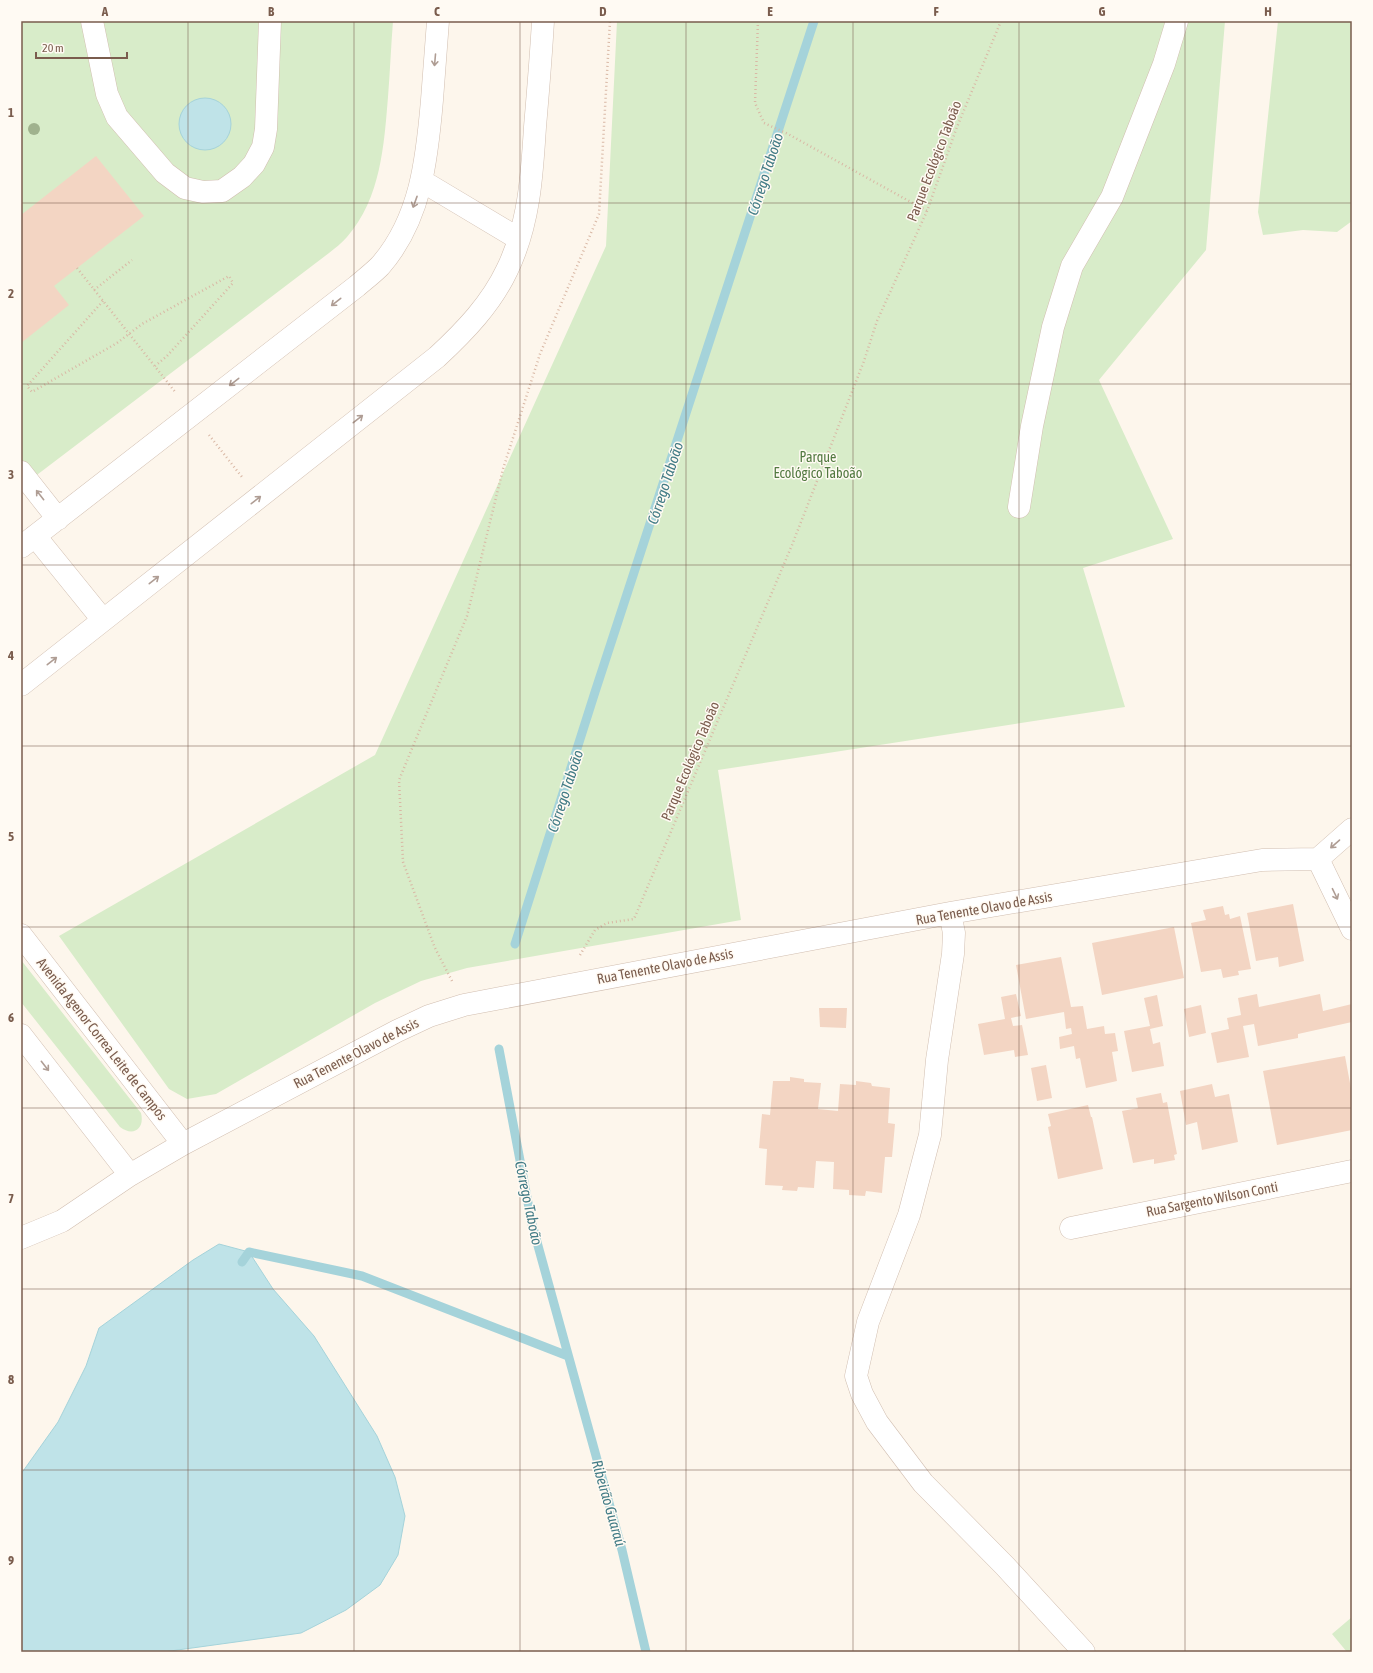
<svg xmlns="http://www.w3.org/2000/svg" width="1373" height="1673" font-family="'Asap Condensed',sans-serif">
  <rect width="100%" height="100%" fill="#fdf6ec"/>
  <path fill="#d8ecc9" d="M 21,21 L 393,21 C 391,46 390,72 388,97 C 384,145 381,198 347,237 C 342,243 335,248 329,253 L 21,487 Z
    M 617,21 L 1225,21 L 1206,250 L 1099,380 L 1173,539 L 1083,568 L 1125,707 L 718,770 L 741,920 L 467,968 L 421,981 L 375,1003 L 216,1094 L 187,1099 L 169,1089 L 59,936 L 375,755 L 606,246 Z
    M 1278,21 L 1352,21 L 1352,221 L 1337,232 L 1303,230 L 1263,235 L 1258,212 Z
    M 21,960 L 141,1113 C 145,1129 133,1137 120,1127 L 21,1002 Z
    M 1352,1617 L 1352,1652 L 1347,1652 L 1332,1634 Z"/>
  <path fill="#bfe3e8" stroke="#a5d3da" d="M179 124a26 26 0 1 1 52 0a26 26 0 1 1-52 0Z
    M 219,1244 L 249,1252 L 273,1289 L 314,1336 L 377,1436 L 395,1477 L 405,1516 L 398,1555 L 380,1585 L 346,1610 L 301,1633 L 163,1652 L 21,1652 L 21,1474 L 58,1422 L 86,1366 L 99,1328 L 193,1260 Z"/>
  <g fill="none" stroke-linecap="round" stroke-linejoin="round">
    <path stroke="#a5d3da" stroke-width="9" d="M 515,944 L 595,692 L 814,21
      M 499,1049 L 532,1224 L 622,1550 L 646,1652
      M 242,1262 L 249,1252 L 362,1276 L 568,1356"/>
  </g>
  <path fill="#f3d5c3" d="M 96,156 L 144,216 L 54,286 L 69,305 L 21,343 L 21,215 Z
    M 1293,904 L 1304,961 L 1279,967 L 1278,957 L 1256,961 L 1247,913 Z
    M 1223,906 L 1225,915 L 1229,914 L 1230,919 L 1240,916 L 1251,969 L 1238,971 L 1239,975 L 1223,978 L 1221,969 L 1201,972 L 1191,923 L 1206,920 L 1203,910 Z
    M 1174,927 L 1184,978 L 1102,995 L 1092,943 Z
    M 1061,957 L 1071,1007 L 1083,1006 L 1087,1029 L 1104,1026 L 1105,1034 L 1115,1033 L 1118,1051 L 1112,1052 L 1117,1081 L 1086,1088 L 1080,1058 L 1076,1059 L 1074,1046 L 1060,1049 L 1059,1037 L 1072,1034 L 1071,1028 L 1066,1029 L 1064,1012 L 1026,1019 L 1016,965 Z
    M 1016,994 L 1021,1016 L 1011,1018 L 1013,1026 L 1022,1025 L 1028,1055 L 1015,1057 L 1014,1050 L 984,1055 L 978,1024 L 1005,1019 L 1001,997 Z
    M 1257,994 L 1259,1007 L 1320,994 L 1323,1011 L 1352,1004 L 1352,1022 L 1298,1034 L 1298,1038 L 1258,1046 L 1254,1024 L 1243,1026 L 1249,1057 L 1217,1063 L 1211,1033 L 1229,1029 L 1227,1018 L 1241,1015 L 1238,998 Z
    M 1157,995 L 1163,1026 L 1150,1029 L 1153,1044 L 1160,1042 L 1164,1066 L 1132,1072 L 1124,1031 L 1150,1026 L 1144,998 Z
    M 1201,1005 L 1206,1033 L 1189,1037 L 1184,1009 Z
    M 819,1008 L 847,1008 L 846,1028 L 820,1027 Z
    M 1345,1056 L 1352,1094 L 1352,1130 L 1277,1145 L 1263,1071 Z
    M 1046,1065 L 1052,1098 L 1037,1101 L 1031,1068 Z
    M 790,1077 L 804,1079 L 804,1082 L 821,1083 L 818,1109 L 838,1111 L 840,1084 L 856,1085 L 856,1081 L 871,1083 L 872,1086 L 890,1088 L 888,1123 L 895,1124 L 892,1157 L 885,1157 L 882,1193 L 866,1191 L 865,1196 L 849,1195 L 849,1190 L 833,1189 L 834,1162 L 816,1161 L 814,1188 L 798,1187 L 797,1191 L 782,1190 L 783,1186 L 765,1185 L 767,1149 L 759,1148 L 762,1114 L 770,1115 L 773,1081 L 790,1081 Z
    M 1212,1084 L 1215,1097 L 1229,1094 L 1238,1142 L 1202,1150 L 1197,1122 L 1186,1125 L 1180,1091 Z
    M 1161,1093 L 1163,1103 L 1167,1102 L 1177,1154 L 1174,1155 L 1175,1160 L 1154,1164 L 1154,1159 L 1133,1163 L 1122,1111 L 1138,1108 L 1136,1098 Z
    M 1088,1105 L 1091,1117 L 1092,1117 L 1103,1169 L 1058,1179 L 1048,1127 L 1051,1126 L 1048,1114 Z"/>
  <g fill="none" stroke-linecap="round" stroke-linejoin="round">
    <g stroke="#d1beb0" stroke-width="23">
      <path id="minor" d="M 92,21 L 107,94 L 117,117 L 165,173 L 185,188 L 203,192 L 222,191 L 242,177 L 254,164 L 263,147 L 266,129 L 270,21
        M 422,181 L 519,239
        M 21,472 L 58,519
        M 1019,507 L 1032,426 L 1053,327 L 1072,266 L 1112,197 L 1164,64 L 1177,21
        M 35,536 L 103,620
        M 21,547 L 357,286 C 364,280 373,273 380,266 C 421,219 427,159 432,100 C 434,74 436,47 438,21
        M 21,685 L 437,357 C 465,331 491,304 507,270 C 529,225 532,176 535,127 C 538,92 541,56 543,21
        M 1318,859 L 1352,929
        M 950,913 L 954,933 L 953,954 L 937,1060 L 930,1135 L 909,1215 L 868,1322 L 856,1376 L 862,1394 L 877,1422 L 923,1483 L 1005,1566 L 1084,1652
        M 21,935 L 183,1144
        M 21,1035 L 130,1175
        M 1071,1228 L 1352,1171
        M 21,1238 L 62,1221 L 130,1175 L 183,1144 L 397,1031 L 429,1016 L 464,1005 L 950,913 L 1262,860 L 1318,859 L 1352,829"/>
    </g>
    <path stroke="#d9b8a5" stroke-width="2.5" stroke-dasharray="1 3" stroke-linecap="butt" d="M 758,21 L 755,103 L 764,123 L 788,134 L 927,211
      M 77,268 L 176,393
      M 94,290 L 132,260
      M 103,301 L 27,386 L 32,392 L 117,343 L 142,324 L 229,276 L 233,283 L 167,356 L 155,366
      M 209,435 L 242,477
      M 580,955 L 595,930 L 607,923 L 634,919 L 792,545 L 864,361 L 877,321 L 927,211 L 957,127 L 1001,21
      M 452,981 L 435,948 L 403,862 L 399,780 L 467,616 L 503,469 L 540,354 L 599,214 L 610,21"/>
    <use href="#minor" stroke="#fff" stroke-width="22"/>
  </g>
  <circle fill="#a0b28e" cx="34" cy="129" r="6"/>
  <defs><path id="oneway-shaft" d="M-6 0H5M1.5-3L5.5 0L1.5 3" fill="none" stroke-width="1.6" stroke-linecap="round" stroke-linejoin="round"/></defs>
  <g stroke="#af9d94">
    <use href="#oneway-shaft" transform="translate(435 60) rotate(95)"/>
    <use href="#oneway-shaft" transform="translate(415 202) rotate(110)"/>
    <use href="#oneway-shaft" transform="translate(336 302) rotate(142)"/>
    <use href="#oneway-shaft" transform="translate(234 382) rotate(142)"/>
    <use href="#oneway-shaft" transform="translate(358 419) rotate(-38)"/>
    <use href="#oneway-shaft" transform="translate(40 495) rotate(-128)"/>
    <use href="#oneway-shaft" transform="translate(256 500) rotate(-38)"/>
    <use href="#oneway-shaft" transform="translate(154 580) rotate(-38)"/>
    <use href="#oneway-shaft" transform="translate(52 661) rotate(-38)"/>
    <use href="#oneway-shaft" transform="translate(1335 844) rotate(139)"/>
    <use href="#oneway-shaft" transform="translate(1335 894) rotate(64)"/>
    <use href="#oneway-shaft" transform="translate(45 1066) rotate(52)"/>
  </g>
  <path fill="none" stroke="#7a5c4d" stroke-width="1" stroke-opacity="0.55" d="M 188,21 L 188,1652M 354,21 L 354,1652M 520,21 L 520,1652M 686,21 L 686,1652M 853,21 L 853,1652M 1019,21 L 1019,1652M 1185,21 L 1185,1652M 21,203 L 1352,203M 21,384 L 1352,384M 21,565 L 1352,565M 21,746 L 1352,746M 21,927 L 1352,927M 21,1108 L 1352,1108M 21,1289 L 1352,1289M 21,1470 L 1352,1470"/>
  <g text-anchor="middle" dominant-baseline="central" stroke-width="3" stroke-linejoin="round" paint-order="stroke">
    <g font-size="14" fill="#7a5c4d" stroke="#fffaf3">
      <text transform="translate(934 161) rotate(-69)">Parque Ecológico Taboão</text>
      <text transform="translate(690 761) rotate(-67)">Parque Ecológico Taboão</text>
      <text transform="translate(984 908) rotate(-10)">Rua Tenente Olavo de Assis</text>
      <text transform="translate(665 966) rotate(-11)">Rua Tenente Olavo de Assis</text>
      <text transform="translate(102 1039) rotate(52)">Avenida Agenor Correa Leite de Campos</text>
      <text transform="translate(356 1053) rotate(-27)">Rua Tenente Olavo de Assis</text>
      <text transform="translate(1212 1199) rotate(-11)">Rua Sargento Wilson Conti</text>
    </g>
    <g font-size="14" fill="#537a41" stroke="#fffaf3">
      <text x="818" y="457">Parque<tspan x="818" dy="16">Ecológico Taboão</tspan></text>
    </g>
    <g font-size="15" font-style="italic" fill="#437c86" stroke="#fffaf3">
      <text transform="translate(765 174) rotate(-72)">Córrego Taboão</text>
      <text transform="translate(665 483) rotate(-72)">Córrego Taboão</text>
      <text transform="translate(565 791) rotate(-72)">Córrego Taboão</text>
      <text transform="translate(529 1203) rotate(78)">Córrego Taboão</text>
      <text transform="translate(609 1503) rotate(74)">Ribeirão Guaraú</text>
    </g>
  </g>
  <rect width="1373" height="1673" fill="none" stroke="#fffaf3" stroke-width="44"/>
  <path d="M36 52v6h91v-6" fill="none" stroke="#7a5c4d" stroke-width="2"/>
  <text x="42" y="52" font-size="12" fill="#7a5c4d" stroke="#fffaf3" stroke-width="3" paint-order="stroke">20 m</text>
  <rect x="22" y="22" width="1329" height="1629" fill="none" stroke="#7a5c4d" stroke-width="1.5"/>
  <g font-size="13" text-anchor="middle" font-weight="bold" fill="#7a5c4d">
    <text x="105" y="16">A</text>
    <text x="271" y="16">B</text>
    <text x="437" y="16">C</text>
    <text x="603" y="16">D</text>
    <text x="770" y="16">E</text>
    <text x="936" y="16">F</text>
    <text x="1102" y="16">G</text>
    <text x="1268" y="16">H</text>
    <text x="11" y="117">1</text>
    <text x="11" y="298">2</text>
    <text x="11" y="479">3</text>
    <text x="11" y="660">4</text>
    <text x="11" y="841">5</text>
    <text x="11" y="1022">6</text>
    <text x="11" y="1203">7</text>
    <text x="11" y="1384">8</text>
    <text x="11" y="1565">9</text>
  </g>
</svg>
